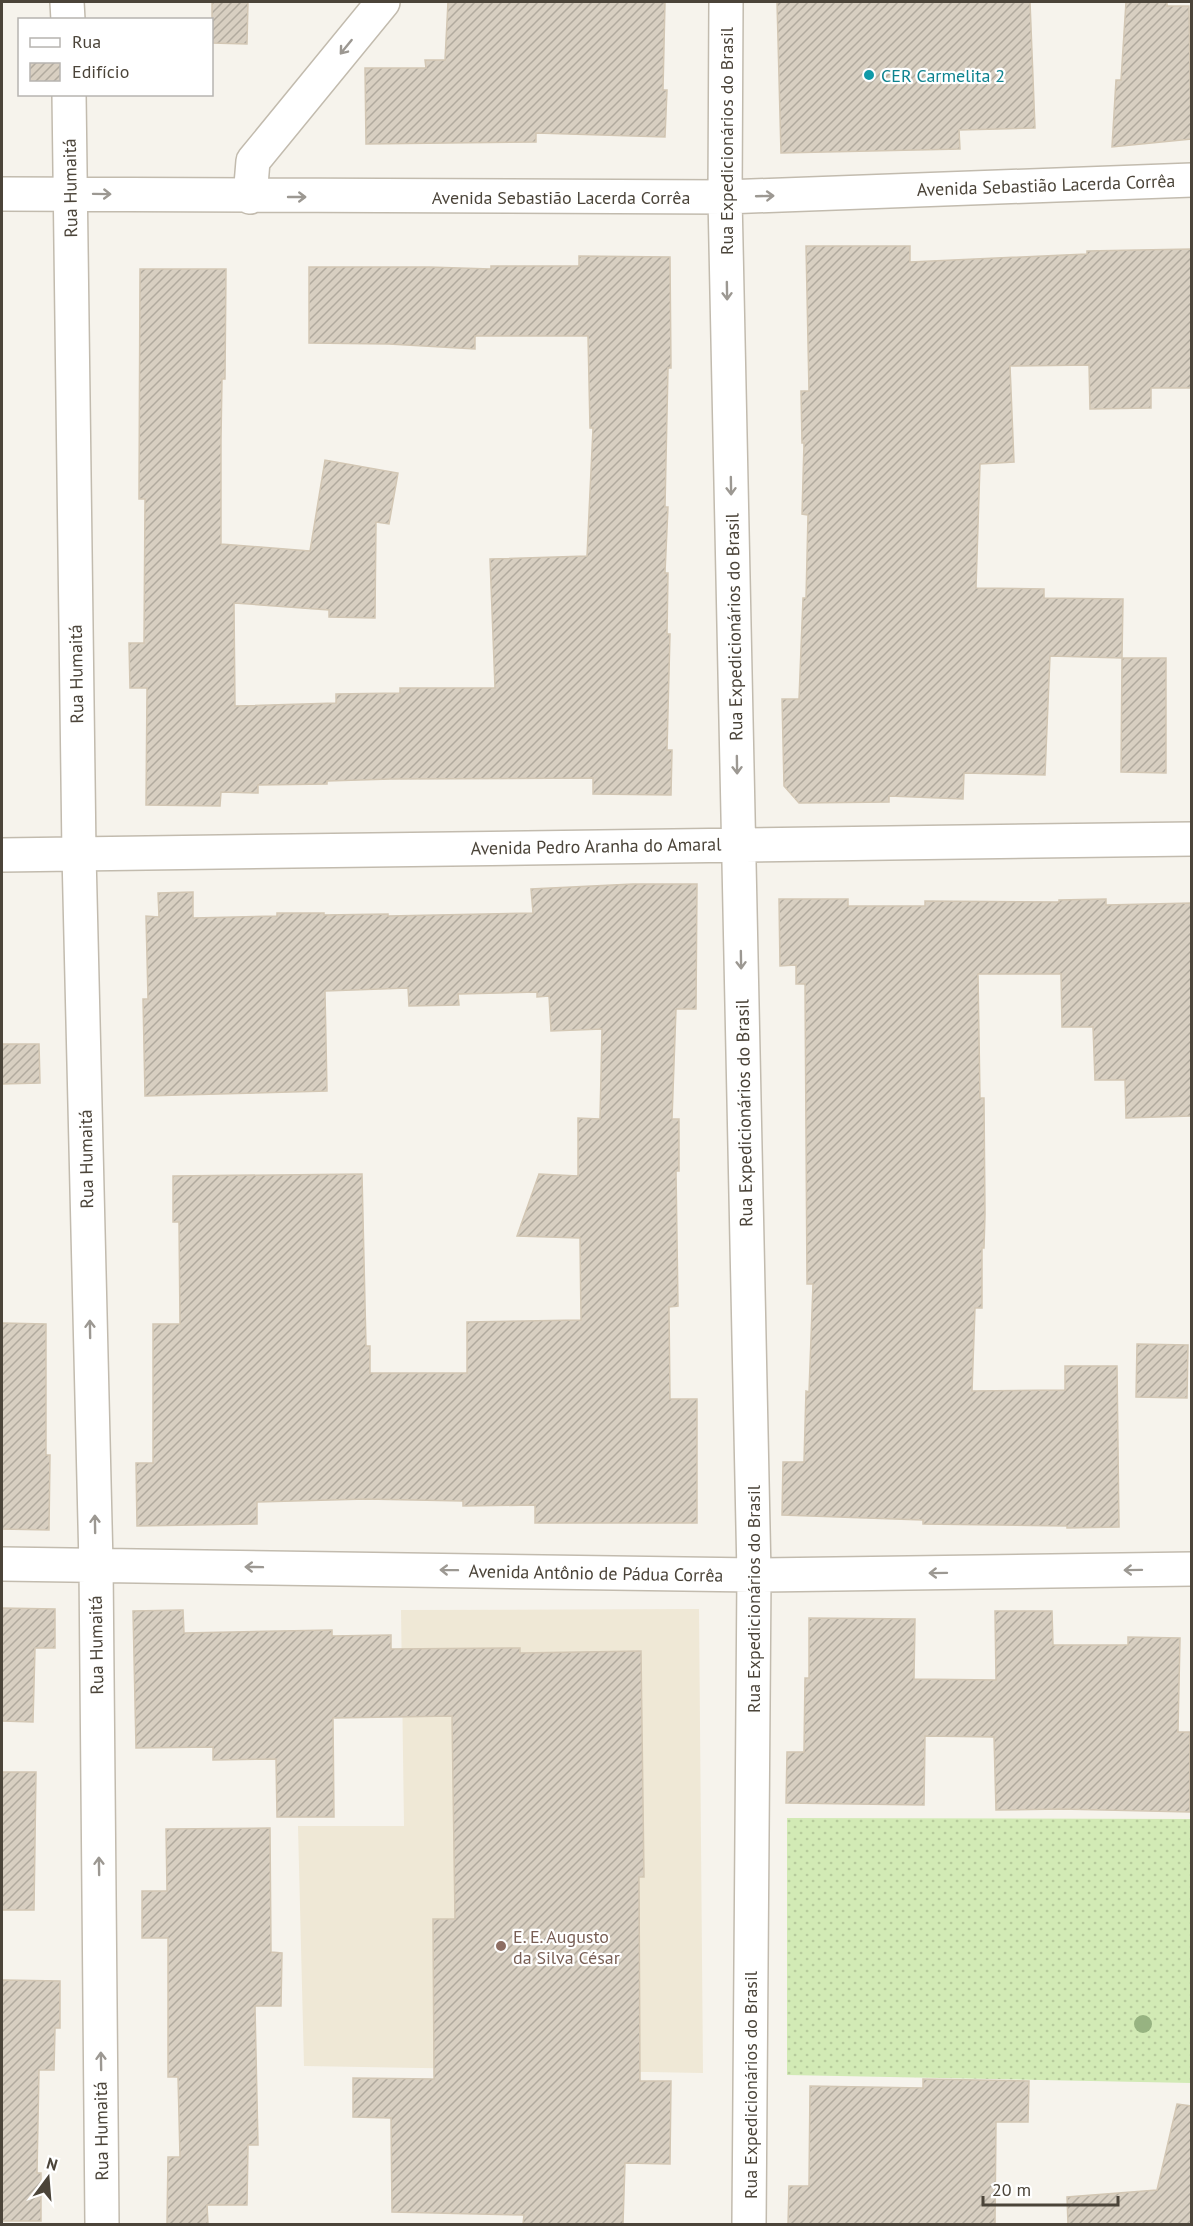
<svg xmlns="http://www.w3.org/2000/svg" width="1193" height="2226" font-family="'PT Sans',sans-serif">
  <defs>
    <pattern id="grass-dots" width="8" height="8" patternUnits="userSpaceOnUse" patternTransform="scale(1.5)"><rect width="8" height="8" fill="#d2eab5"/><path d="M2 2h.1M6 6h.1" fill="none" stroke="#b6ca9c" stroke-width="1.8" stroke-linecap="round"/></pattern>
    <pattern id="building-hatch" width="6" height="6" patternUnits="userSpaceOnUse" patternTransform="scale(1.5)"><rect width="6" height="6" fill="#d8cfc1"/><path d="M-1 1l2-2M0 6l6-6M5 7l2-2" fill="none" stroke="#b1aa9e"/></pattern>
  </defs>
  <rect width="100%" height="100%" fill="#f6f3ec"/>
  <path fill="#efe8d6" d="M 699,1609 L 703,2073 L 304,2066 L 298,1826 L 404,1826 L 401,1610 Z"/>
  <path fill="url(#grass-dots)" d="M 787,1818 L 1191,1819 L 1191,2083 L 787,2075 Z"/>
  <path fill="url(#building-hatch)" stroke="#d3c7b4" stroke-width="1.5" d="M 212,2 L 248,2 L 247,44 L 212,43 Z
    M 448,2 L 665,2 L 663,90 L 667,90 L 665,137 L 536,133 L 536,142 L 366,144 L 365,68 L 426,68 L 425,60 L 445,60 Z
    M 777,2 L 1030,2 L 1035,128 L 959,130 L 960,149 L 781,153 Z
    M 1126,2 L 1167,2 L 1167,6 L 1189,6 L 1191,139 L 1112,147 L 1116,80 L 1121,80 Z
    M 806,246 L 910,246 L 910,262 L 1087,254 L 1087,251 L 1191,249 L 1191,388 L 1151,388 L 1151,408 L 1090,409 L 1089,365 L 1010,366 L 1014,462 L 980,464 L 976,588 L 1044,589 L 1044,598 L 1123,599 L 1122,658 L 1050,656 L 1045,775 L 964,773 L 963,799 L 889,796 L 889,802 L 799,803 L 784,786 L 782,699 L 799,699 L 803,598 L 806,598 L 808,515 L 802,514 L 804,443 L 802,443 L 801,391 L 809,391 Z
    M 579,256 L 670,257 L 671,368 L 668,368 L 665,507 L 668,507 L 665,573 L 668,573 L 667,634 L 670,634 L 667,750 L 672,750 L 671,795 L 593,794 L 593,778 L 391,779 L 327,781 L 327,784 L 258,785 L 258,793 L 221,792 L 220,806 L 146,805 L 147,688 L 130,688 L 129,643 L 144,643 L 145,499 L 139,499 L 140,269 L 226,269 L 225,379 L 222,379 L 221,439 L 221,544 L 310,551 L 325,460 L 398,473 L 389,524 L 376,522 L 375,618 L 329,617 L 329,610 L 234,603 L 235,706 L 336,703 L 336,694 L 400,693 L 400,688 L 495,688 L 490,559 L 587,556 L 593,428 L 590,428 L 588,336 L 475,336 L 475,349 L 389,344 L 309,343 L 309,267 L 429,267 L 491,269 L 491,266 L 579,266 Z
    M 1122,658 L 1166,658 L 1166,773 L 1121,772 Z
    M 633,884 L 697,884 L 696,1009 L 676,1009 L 672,1119 L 679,1119 L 679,1171 L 676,1171 L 678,1306 L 669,1307 L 670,1399 L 697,1399 L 697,1523 L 535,1523 L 535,1505 L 463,1506 L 463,1501 L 366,1499 L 257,1502 L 257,1524 L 137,1526 L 136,1463 L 153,1463 L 153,1324 L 180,1324 L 179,1222 L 173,1222 L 173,1176 L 362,1174 L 366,1346 L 370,1346 L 370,1373 L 467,1373 L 467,1322 L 581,1320 L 580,1238 L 517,1236 L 539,1174 L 578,1176 L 578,1118 L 600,1119 L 602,1029 L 551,1031 L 549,996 L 537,997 L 537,992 L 458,994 L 459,1005 L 409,1006 L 408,988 L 325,991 L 327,1091 L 145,1096 L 143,999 L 148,999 L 146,916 L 159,917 L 158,893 L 193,892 L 193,918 L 277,916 L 277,913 L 324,913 L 324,915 L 388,914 L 388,916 L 533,913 L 531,889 Z
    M 779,899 L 848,899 L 848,906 L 925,906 L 925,901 L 1059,902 L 1059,900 L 1106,899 L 1106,905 L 1191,903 L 1191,1116 L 1126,1118 L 1125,1080 L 1095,1080 L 1093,1027 L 1062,1027 L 1061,974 L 978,974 L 980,1098 L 984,1098 L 985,1214 L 984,1248 L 982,1248 L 982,1308 L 975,1308 L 972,1391 L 1065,1390 L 1065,1366 L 1117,1366 L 1119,1527 L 1067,1528 L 1067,1526 L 923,1524 L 923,1520 L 782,1515 L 783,1462 L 804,1462 L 806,1391 L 809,1392 L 813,1284 L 807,1284 L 805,984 L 796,984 L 796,965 L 780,966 Z
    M 2,1044 L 39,1044 L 40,1083 L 2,1084 Z
    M 2,1323 L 46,1324 L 46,1455 L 50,1455 L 49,1530 L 2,1529 Z
    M 1137,1344 L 1188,1345 L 1187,1398 L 1136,1397 Z
    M 2,1608 L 55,1609 L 55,1648 L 35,1648 L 33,1722 L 2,1721 Z
    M 183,1610 L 184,1633 L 332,1630 L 332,1636 L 391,1635 L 391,1649 L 520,1648 L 520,1653 L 641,1651 L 644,1877 L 639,1877 L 640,2081 L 671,2081 L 670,2164 L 625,2163 L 623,2224 L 523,2224 L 524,2215 L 392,2212 L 391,2118 L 353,2117 L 353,2078 L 434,2079 L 433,1919 L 455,1919 L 452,1716 L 333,1718 L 334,1817 L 277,1817 L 276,1759 L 213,1760 L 213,1747 L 136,1748 L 133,1611 Z
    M 995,1611 L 1052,1611 L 1053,1645 L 1128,1645 L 1128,1637 L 1180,1638 L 1178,1732 L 1190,1732 L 1190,1812 L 1061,1809 L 996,1810 L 994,1737 L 925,1736 L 924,1805 L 786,1803 L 787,1752 L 804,1752 L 805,1678 L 809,1678 L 809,1618 L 915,1619 L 914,1679 L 996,1680 Z
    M 2,1772 L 36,1772 L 34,1910 L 2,1910 Z
    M 270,1828 L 271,1952 L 282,1953 L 281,2006 L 255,2006 L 258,2145 L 248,2145 L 247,2205 L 207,2205 L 208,2224 L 167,2224 L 168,2157 L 180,2157 L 178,2077 L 168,2077 L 168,1938 L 142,1938 L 142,1891 L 167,1891 L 166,1829 Z
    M 2,1980 L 60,1981 L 60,2028 L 55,2028 L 54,2070 L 39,2070 L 37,2173 L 41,2173 L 41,2221 L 2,2221 Z
    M 923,2079 L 1029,2081 L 1028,2122 L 996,2122 L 995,2224 L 788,2224 L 789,2186 L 809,2186 L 810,2086 L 923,2088 Z
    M 1177,2104 L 1191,2106 L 1191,2224 L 1068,2224 L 1067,2197 L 1157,2190 Z"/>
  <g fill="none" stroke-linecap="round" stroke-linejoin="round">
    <g stroke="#c2bbae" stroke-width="36">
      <path id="street" d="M 67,2 L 68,20
        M 726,2 L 725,197 L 754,1575 L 749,2224
        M 69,94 L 79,854 L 96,1565 L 102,2224
        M 2,194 L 725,197 L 1192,180
        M 250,197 L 253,161 L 383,2
        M 2,855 L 1192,839
        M 2,1564 L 754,1575 L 1192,1569"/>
    </g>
    <use href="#street" stroke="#fff" stroke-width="33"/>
  </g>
  <circle fill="#97b381" cx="1143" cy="2024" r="9"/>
  <defs><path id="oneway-shaft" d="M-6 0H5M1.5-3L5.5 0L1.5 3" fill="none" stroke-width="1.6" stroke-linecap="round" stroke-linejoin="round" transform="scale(1.5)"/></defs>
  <g stroke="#9c9892">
    <use href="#oneway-shaft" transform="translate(346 47) rotate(129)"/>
    <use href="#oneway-shaft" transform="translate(102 194) rotate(1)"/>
    <use href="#oneway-shaft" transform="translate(765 196) rotate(-2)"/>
    <use href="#oneway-shaft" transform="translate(297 197)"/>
    <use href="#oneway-shaft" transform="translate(727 291) rotate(89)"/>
    <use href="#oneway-shaft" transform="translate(731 486) rotate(89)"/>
    <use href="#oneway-shaft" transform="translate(737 765) rotate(89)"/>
    <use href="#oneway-shaft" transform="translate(741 960) rotate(89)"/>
    <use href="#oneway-shaft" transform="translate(90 1329) rotate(-91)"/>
    <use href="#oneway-shaft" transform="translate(95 1524) rotate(-91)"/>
    <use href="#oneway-shaft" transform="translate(254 1567) rotate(-179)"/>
    <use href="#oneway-shaft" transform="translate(449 1570) rotate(-179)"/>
    <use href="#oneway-shaft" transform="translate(1133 1570) rotate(179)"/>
    <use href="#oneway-shaft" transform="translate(938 1573) rotate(179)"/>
    <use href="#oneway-shaft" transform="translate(99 1866) rotate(-91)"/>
    <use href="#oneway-shaft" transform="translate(101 2061) rotate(-91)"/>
  </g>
  <circle fill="#0f9aa8" stroke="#fff" stroke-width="2" cx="869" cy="75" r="6"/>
  <circle fill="#8d6e63" stroke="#fff" stroke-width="2" cx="501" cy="1946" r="6"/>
  <g text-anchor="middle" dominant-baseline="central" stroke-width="4.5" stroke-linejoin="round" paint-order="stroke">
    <g font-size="18" fill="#0d838f" stroke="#fff" text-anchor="start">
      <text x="881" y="75">CER Carmelita 2</text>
    </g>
    <g font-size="18" fill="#4b4439" stroke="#fff">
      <text transform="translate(726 141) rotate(-90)">Rua Expedicionários do Brasil</text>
      <text transform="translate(1046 185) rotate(-2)">Avenida Sebastião Lacerda Corrêa</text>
      <text transform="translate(70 188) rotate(-91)">Rua Humaitá</text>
      <text x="561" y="197">Avenida Sebastião Lacerda Corrêa</text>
      <text transform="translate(734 627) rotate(-91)">Rua Expedicionários do Brasil</text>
      <text transform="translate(76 674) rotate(-91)">Rua Humaitá</text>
      <text transform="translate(596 846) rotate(-1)">Avenida Pedro Aranha do Amaral</text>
      <text transform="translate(744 1113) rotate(-91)">Rua Expedicionários do Brasil</text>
      <text transform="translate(86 1159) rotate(-91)">Rua Humaitá</text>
      <text transform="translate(596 1573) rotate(1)">Avenida Antônio de Pádua Corrêa</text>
      <text transform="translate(753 1599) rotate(-90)">Rua Expedicionários do Brasil</text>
      <text transform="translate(96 1645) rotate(-91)">Rua Humaitá</text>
      <text transform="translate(750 2085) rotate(-90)">Rua Expedicionários do Brasil</text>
      <text transform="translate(101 2131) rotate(-91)">Rua Humaitá</text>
    </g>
    <g font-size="18" fill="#785e54" stroke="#fff" text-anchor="start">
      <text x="513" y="1936">E. E. Augusto<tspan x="513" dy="21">da Silva César</tspan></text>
    </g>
  </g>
  <rect width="1193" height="2226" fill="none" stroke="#4b4439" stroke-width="6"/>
  <rect x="18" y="18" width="195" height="78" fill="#ffffff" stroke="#b7b4b0" stroke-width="1.5"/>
  <rect x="30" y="38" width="30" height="9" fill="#ffffff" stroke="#b7b4b0" stroke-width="1.5"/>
  <text x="72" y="48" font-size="18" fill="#4b4439">Rua</text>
  <rect x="30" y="63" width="30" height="18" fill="url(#building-hatch)" stroke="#b7b4b0" stroke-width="1.5"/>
  <text x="72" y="78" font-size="18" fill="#4b4439">Edifício</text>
  <g transform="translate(48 2178) rotate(16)" stroke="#ffffff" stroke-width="4.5" paint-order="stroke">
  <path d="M0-4.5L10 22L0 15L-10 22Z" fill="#4b4439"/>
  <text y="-9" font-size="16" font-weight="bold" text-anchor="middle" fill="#4b4439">N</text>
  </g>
  <path d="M983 2196v9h135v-9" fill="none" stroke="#4b4439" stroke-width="3"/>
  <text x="992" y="2196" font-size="18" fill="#4b4439" stroke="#ffffff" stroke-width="4.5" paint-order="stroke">20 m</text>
</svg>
